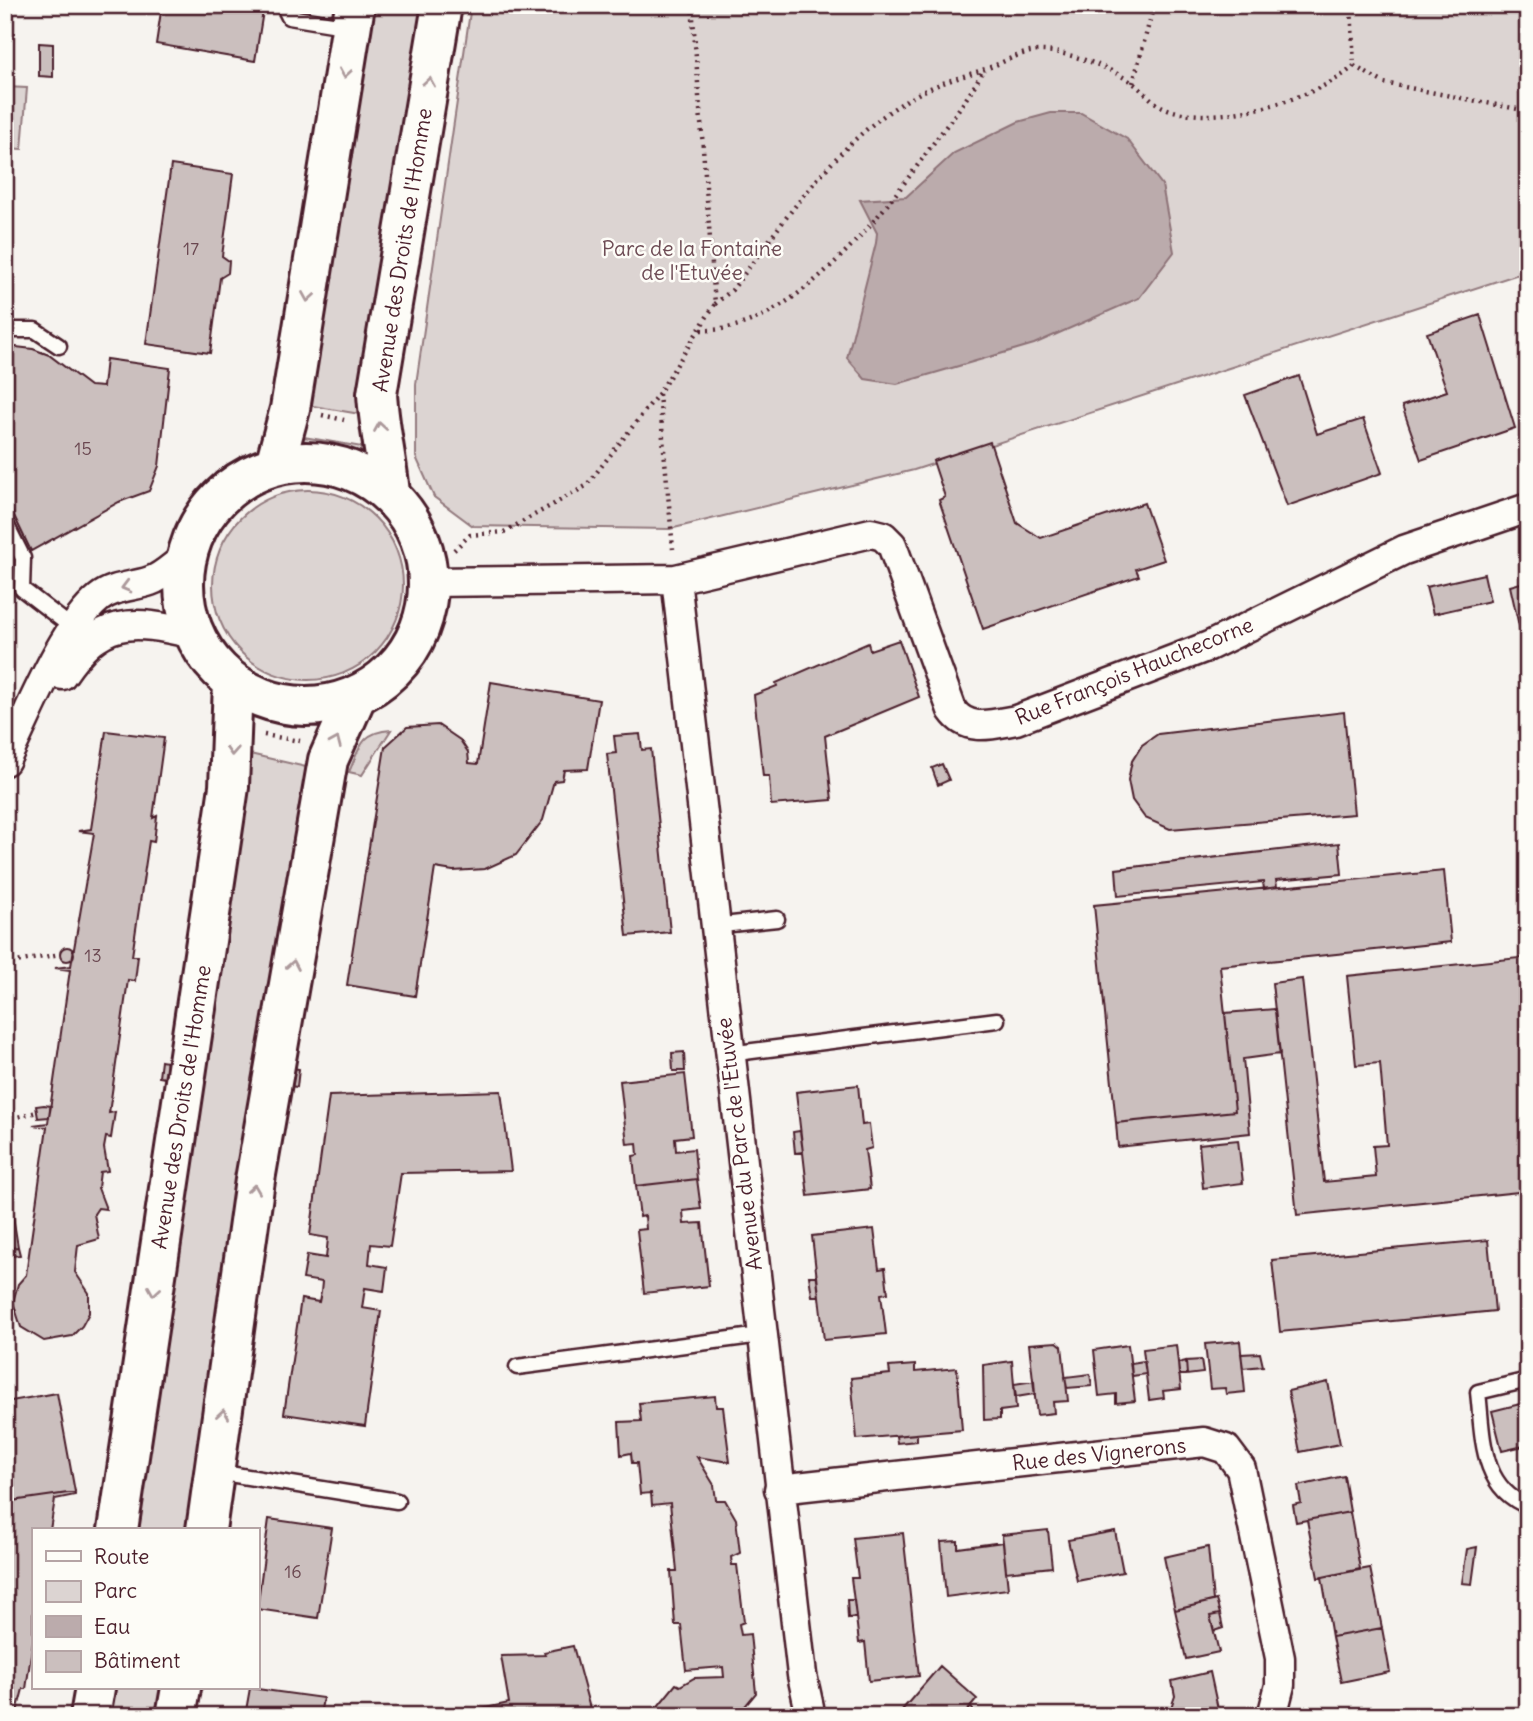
<svg xmlns="http://www.w3.org/2000/svg" width="1533" height="1721" font-family="Delius,sans-serif">
  <rect width="100%" height="100%" fill="#f6f3ef"/>
  <filter id="ink" filterUnits="userSpaceOnUse"><feTurbulence type="fractalNoise" baseFrequency=".0143" numOctaves="2"/><feDisplacementMap in="SourceGraphic" scale="14" xChannelSelector="R" yChannelSelector="G"/><feConvolveMatrix kernelMatrix="1 2 1 2 8 2 1 2 1" color-interpolation-filters="sRGB"/></filter>
  <g filter="url(#ink)">
    <path fill="#dcd4d2" stroke="#937a7e" stroke-width="2" d="M 370,5 L 425,5 L 360,414 L 307,405 Z
      M 471,5 L 1528,5 L 1528,271 L 914,470 L 670,529 L 473,526 L 434,497 L 416,457 L 416,384 Z
      M 5,87 L 27,88 L 22,149 L 5,148 Z
      M 298,436 L 362,447 L 360,453 L 350,457 L 305,449 Z
      M213 585a95 95 0 1 1 190 0a95 95 0 1 1-190 0Z
      M 391,730 L 362,775 L 349,772 C 360,747 361,732 391,730 Z
      M 250,754 L 306,767 L 189,1530 L 130,1530 L 166,1267 Z
      M 108,1688 L 164,1688 L 159,1716 L 104,1716 Z"/>
    <path fill="#bbabac" stroke="#8e7378" stroke-width="2" d="M 1051,113 L 1081,113 L 1127,139 L 1162,185 L 1174,252 L 1139,298 L 1034,344 L 897,384 L 865,379 L 847,358 L 876,243 L 877,233 L 860,200 L 906,197 L 954,153 L 1018,122 Z"/>
    <path fill="#cbbfbe" stroke="#4a1f2b" stroke-width="2" d="M 162,5 L 264,5 L 255,61 L 156,44 Z
      M 39,43 L 53,44 L 53,77 L 39,76 Z
      M 171,165 L 233,174 L 222,256 L 229,261 L 228,273 L 220,278 L 210,353 L 146,344 Z
      M 1480,315 L 1515,428 L 1421,460 L 1402,406 L 1447,391 L 1427,333 Z
      M 16,347 L 33,349 L 49,355 L 90,386 L 103,387 L 106,359 L 170,368 L 159,466 L 149,491 L 119,502 L 31,551 L 5,497 L 5,349 Z
      M 1299,376 L 1317,434 L 1363,419 L 1382,473 L 1287,506 L 1245,395 Z
      M 990,442 L 1017,523 L 1041,538 L 1144,503 L 1164,560 L 1136,569 L 1139,576 L 983,629 L 939,500 L 945,497 L 933,461 Z
      M 1484,574 L 1490,601 L 1433,614 L 1426,587 Z
      M 1528,581 L 1528,647 L 1524,648 L 1510,586 Z
      M 899,640 L 919,697 L 825,736 L 832,800 L 771,805 L 769,776 L 763,776 L 754,695 L 777,686 L 776,683 L 868,643 L 870,650 Z
      M 491,682 L 599,700 L 588,769 L 564,770 L 562,780 L 554,781 L 543,820 L 516,855 L 485,869 L 453,871 L 435,868 L 415,996 L 347,985 L 385,747 L 407,727 L 438,725 L 460,740 L 468,752 L 469,763 L 478,764 Z
      M 1344,712 L 1354,814 L 1170,829 L 1145,818 L 1132,800 L 1128,780 L 1132,761 L 1142,745 L 1158,734 Z
      M 106,731 L 164,738 L 153,818 L 157,816 L 154,842 L 149,841 L 132,956 L 138,956 L 135,981 L 128,980 L 109,1113 L 115,1112 L 111,1138 L 106,1137 L 104,1148 L 108,1171 L 100,1172 L 98,1188 L 106,1209 L 98,1208 L 94,1214 L 99,1239 L 78,1245 L 75,1272 L 89,1293 L 89,1313 L 82,1326 L 72,1336 L 44,1341 L 21,1327 L 13,1302 L 18,1284 L 26,1275 L 47,1127 L 33,1125 L 48,1123 L 70,970 L 55,968 L 71,966 L 94,833 L 78,831 L 91,829 Z
      M 640,734 L 642,750 L 651,749 L 670,932 L 627,936 L 607,754 L 616,753 L 614,736 Z
      M 942,764 L 949,780 L 938,785 L 932,768 Z
      M 1339,843 L 1342,874 L 1276,880 L 1277,887 L 1264,889 L 1263,882 L 1118,896 L 1116,869 Z
      M 1444,871 L 1451,942 L 1220,966 L 1235,1111 L 1116,1123 L 1094,905 Z
      M60 954a7 7 0 1 1 14 0a7 7 0 1 1-14 0Z
      M 1528,957 L 1528,1191 L 1297,1215 L 1272,983 L 1302,979 L 1324,1182 L 1376,1177 L 1373,1146 L 1387,1145 L 1380,1063 L 1356,1065 L 1347,976 Z
      M 1275,1009 L 1280,1054 L 1243,1059 L 1250,1133 L 1118,1147 L 1116,1123 L 1235,1111 L 1225,1013 Z
      M 684,1052 L 685,1071 L 673,1071 L 672,1053 Z
      M 161,1061 L 167,1062 L 165,1078 L 159,1077 Z
      M 293,1068 L 299,1069 L 297,1087 L 290,1086 Z
      M 685,1074 L 692,1136 L 675,1138 L 676,1151 L 694,1149 L 697,1179 L 636,1186 L 633,1156 L 638,1155 L 637,1143 L 627,1144 L 620,1081 Z
      M 858,1085 L 862,1125 L 869,1124 L 872,1148 L 865,1150 L 870,1189 L 808,1196 L 796,1092 Z
      M 501,1091 L 511,1171 L 401,1173 L 390,1246 L 371,1244 L 369,1264 L 387,1267 L 384,1291 L 365,1288 L 362,1308 L 381,1311 L 365,1426 L 284,1414 L 301,1299 L 319,1302 L 321,1292 L 322,1282 L 303,1279 L 307,1255 L 326,1258 L 328,1238 L 310,1235 L 329,1096 Z
      M 44,1105 L 51,1106 L 49,1117 L 38,1118 L 36,1106 Z
      M 800,1131 L 803,1152 L 795,1153 L 793,1132 Z
      M 1238,1140 L 1243,1183 L 1203,1188 L 1199,1144 Z
      M 697,1179 L 701,1209 L 683,1211 L 684,1224 L 702,1223 L 709,1286 L 644,1293 L 637,1230 L 646,1229 L 645,1216 L 640,1217 L 636,1186 Z
      M 11,1201 L 12,1210 L 5,1211 L 5,1202 Z
      M 12,1210 L 18,1247 L 5,1249 L 5,1211 Z
      M 874,1229 L 879,1269 L 885,1268 L 888,1293 L 881,1294 L 886,1334 L 824,1340 L 812,1236 Z
      M 1488,1240 L 1495,1311 L 1280,1332 L 1272,1260 Z
      M 18,1247 L 20,1255 L 5,1257 L 5,1249 Z
      M 809,1276 L 817,1276 L 819,1296 L 812,1296 Z
      M 1240,1341 L 1245,1392 L 1226,1394 L 1225,1388 L 1210,1389 L 1205,1344 Z
      M 1057,1342 L 1062,1346 L 1068,1401 L 1053,1402 L 1054,1413 L 1037,1415 L 1029,1344 Z
      M 1128,1345 L 1135,1401 L 1116,1403 L 1116,1394 L 1099,1396 L 1094,1350 Z
      M 1176,1345 L 1181,1389 L 1163,1391 L 1164,1398 L 1149,1400 L 1143,1349 Z
      M 1260,1353 L 1263,1366 L 1243,1368 L 1241,1354 Z
      M 1201,1360 L 1203,1373 L 1187,1375 L 1186,1361 Z
      M 1012,1361 L 1016,1409 L 1000,1411 L 1000,1419 L 984,1420 L 983,1365 Z
      M 1144,1361 L 1146,1374 L 1132,1376 L 1131,1363 Z
      M 1186,1361 L 1187,1375 L 1179,1375 L 1178,1363 Z
      M 915,1365 L 915,1372 L 957,1368 L 962,1430 L 857,1439 L 851,1378 L 890,1374 L 889,1367 Z
      M 1090,1374 L 1092,1386 L 1067,1388 L 1065,1377 Z
      M 1034,1381 L 1035,1394 L 1016,1397 L 1014,1384 Z
      M 1328,1382 L 1340,1444 L 1300,1452 L 1288,1391 Z
      M 57,1393 L 75,1492 L 5,1502 L 5,1402 Z
      M 715,1396 L 716,1407 L 723,1407 L 730,1462 L 697,1457 L 714,1485 L 716,1500 L 725,1500 L 736,1519 L 740,1553 L 731,1557 L 732,1565 L 737,1565 L 744,1622 L 739,1624 L 741,1635 L 750,1634 L 756,1693 L 737,1716 L 650,1716 L 676,1684 L 680,1686 L 694,1678 L 724,1677 L 723,1667 L 686,1670 L 681,1625 L 675,1625 L 671,1571 L 677,1571 L 670,1503 L 652,1505 L 651,1493 L 640,1494 L 637,1463 L 632,1463 L 631,1453 L 621,1455 L 619,1422 L 641,1421 L 639,1403 Z
      M 1528,1402 L 1528,1445 L 1502,1451 L 1492,1411 Z
      M 917,1434 L 917,1441 L 897,1443 L 896,1436 Z
      M 1344,1476 L 1350,1512 L 1296,1522 L 1293,1505 L 1301,1503 L 1298,1486 Z
      M 75,1492 L 75,1495 L 55,1499 L 50,1530 L 33,1530 L 33,1641 L 26,1689 L 23,1689 L 16,1716 L 5,1716 L 5,1502 Z
      M 1350,1512 L 1360,1569 L 1318,1578 L 1307,1520 Z
      M 269,1519 L 332,1528 L 318,1618 L 257,1609 Z
      M 1048,1530 L 1052,1567 L 1006,1572 L 1002,1535 Z
      M 1115,1531 L 1123,1572 L 1077,1581 L 1068,1540 Z
      M 903,1533 L 919,1676 L 869,1681 L 865,1642 L 859,1643 L 856,1617 L 851,1578 L 858,1578 L 853,1538 Z
      M 958,1541 L 958,1548 L 1003,1542 L 1008,1589 L 946,1597 L 941,1542 Z
      M 1208,1547 L 1213,1601 L 1175,1610 L 1164,1557 Z
      M 1477,1547 L 1472,1584 L 1462,1583 L 1467,1549 Z
      M 1370,1568 L 1382,1628 L 1332,1637 L 1322,1577 Z
      M 847,1600 L 854,1600 L 856,1617 L 848,1618 Z
      M 1216,1600 L 1220,1614 L 1210,1616 L 1219,1652 L 1186,1659 L 1175,1610 Z
      M 1220,1614 L 1223,1628 L 1214,1631 L 1210,1616 Z
      M 1382,1628 L 1390,1672 L 1341,1682 L 1332,1637 Z
      M 573,1646 L 592,1716 L 478,1716 L 476,1710 L 509,1703 L 501,1656 L 545,1655 L 544,1652 Z
      M 940,1666 L 977,1699 L 963,1716 L 909,1716 L 902,1710 Z
      M 1210,1672 L 1218,1709 L 1215,1716 L 1168,1716 L 1175,1696 L 1172,1681 Z
      M 250,1688 L 323,1698 L 320,1716 L 245,1716 Z
      M 971,1707 L 977,1716 L 963,1716 Z
      M 1455,1711 L 1482,1715 L 1482,1716 L 1455,1716 Z"/>
    <g fill="none" stroke-linecap="round" stroke-linejoin="round">
      <g stroke="#4a1f2b" stroke-width="19">
        <path id="lane" d="M 283,5 L 289,17 L 350,27
          M 5,330 L 35,330 L 59,346
          M 5,522 L 23,558 L 22,589 L 74,629
          M 714,926 L 777,919
          M 729,1054 L 997,1020
          M 517,1367 L 761,1335
          M 1528,1380 L 1478,1392 C 1483,1435 1480,1488 1528,1506
          M 217,1472 L 397,1501"/>
      </g>
      <g stroke="#4a1f2b" stroke-width="33">
        <path id="street" d="M 676,579 L 802,1675 L 809,1707
          M 429,582 L 676,579 L 871,533 L 883,536 L 892,545 L 952,710 C 968,733 993,724 1016,720 L 1209,646 L 1404,550 L 1528,508
          M 62,675 C 101,617 130,619 193,634
          M 5,761 C 28,716 61,629 99,598 C 114,586 133,587 150,581 C 163,577 175,564 186,557
          M 779,1489 L 1204,1442 L 1226,1449 L 1241,1469 L 1280,1658 L 1280,1685 L 1272,1716"/>
      </g>
      <g stroke="#4a1f2b" stroke-width="44">
        <path id="primary" d="M184 584a122 122 0 1 1 244 0a122 122 0 1 1-244 0Z
          M 275,465 L 290,409 L 355,5
          M 390,494 C 387,460 379,428 377,394 L 442,5
          M 118,1530 L 229,787 L 233,683
          M 206,1530 L 255,1180 L 328,760 L 356,697
          M 90,1716 L 95,1688
          M 176,1716 L 181,1688"/>
      </g>
      <path stroke="#4a1f2b" stroke-width="4.5" stroke-dasharray="2 5" stroke-linecap="butt" d="M 1354,66 L 1384,83 L 1528,111
        M 1133,83 L 1154,5
        M 715,304 L 732,290 C 785,221 837,138 916,95 C 938,83 962,77 985,69 C 1000,64 1015,55 1030,52 C 1058,46 1112,68 1134,84 C 1144,91 1152,102 1163,107 C 1210,130 1318,99 1354,66 L 1351,5
        M 701,330 C 792,335 888,208 935,141 C 952,118 971,95 983,70
        M 659,394 L 673,549
        M 322,415 L 344,420
        M 454,550 L 470,535 L 504,532 L 586,486 L 659,393 L 715,304 L 692,5
        M 264,735 L 300,741
        M 5,964 L 60,954
        M 5,1120 L 37,1112"/>
      <use href="#lane" stroke="#fdfcf7" stroke-width="14"/>
      <use href="#street" stroke="#fdfcf7" stroke-width="28"/>
      <use href="#primary" stroke="#fdfcf7" stroke-width="38"/>
    </g>
    <defs><path id="oneway-chevron" d="M-2-3.5L2.5 0L-2 3.5" fill="none" stroke-width="1.6" stroke-linecap="round" stroke-linejoin="round" transform="scale(1.75)"/></defs>
    <g stroke="#ac999b">
      <use href="#oneway-chevron" transform="translate(345 73) rotate(99)"/>
      <use href="#oneway-chevron" transform="translate(429 82) rotate(-81)"/>
      <use href="#oneway-chevron" transform="translate(308 297) rotate(99)"/>
      <use href="#oneway-chevron" transform="translate(380 427) rotate(-99)"/>
      <use href="#oneway-chevron" transform="translate(126 587) rotate(165)"/>
      <use href="#oneway-chevron" transform="translate(336 742) rotate(-67)"/>
      <use href="#oneway-chevron" transform="translate(232 751) rotate(93)"/>
      <use href="#oneway-chevron" transform="translate(293 965) rotate(-80)"/>
      <use href="#oneway-chevron" transform="translate(254 1189) rotate(-82)"/>
      <use href="#oneway-chevron" transform="translate(154 1291) rotate(99)"/>
      <use href="#oneway-chevron" transform="translate(223 1414) rotate(-82)"/>
    </g>
  </g>
  <g text-anchor="middle" dominant-baseline="central" stroke-width="5" stroke-linejoin="round" paint-order="stroke">
    <g font-size="18" fill="#6a4750">
      <text x="191" y="248">17</text>
      <text x="83" y="448">15</text>
      <text x="93" y="955">13</text>
      <text x="293" y="1571">16</text>
    </g>
    <g font-size="21" fill="#6e4c55" stroke="#fdfcf7">
      <text x="692" y="248">Parc de la Fontaine<tspan x="692" dy="24">de l'Etuvée</tspan></text>
    </g>
    <g font-size="21" fill="#4a1f2b" stroke="#fdfcf7">
      <text transform="translate(402 250) rotate(-81)">Avenue des Droits de l'Homme</text>
      <text transform="translate(1134 671) rotate(-22)">Rue François Hauchecorne</text>
      <text transform="translate(181 1107) rotate(-81)">Avenue des Droits de l'Homme</text>
      <text transform="translate(739 1144) rotate(-97)">Avenue du Parc de l'Etuvée</text>
      <text transform="translate(1099 1454) rotate(-6)">Rue des Vignerons</text>
    </g>
  </g>
  <rect width="1533" height="1721" fill="none" stroke="#fdfcf7" stroke-width="28"/>
  <rect x="14" y="14" width="1505" height="1693" fill="none" stroke="#4a1f2b" stroke-width="2.5" filter="url(#ink)"/>
  <rect x="32" y="1528" width="228" height="161" fill="#fdfcf7" stroke="#b5a4a5" stroke-width="2"/>
  <rect x="46" y="1551" width="35" height="10" fill="#fdfcf7" stroke="#b5a4a5" stroke-width="2"/>
  <text x="94" y="1564" font-size="21" fill="#4a1f2b">Route</text>
  <rect x="46" y="1581" width="35" height="21" fill="#dcd4d2" stroke="#b5a4a5" stroke-width="2"/>
  <text x="94" y="1598" font-size="21" fill="#4a1f2b">Parc</text>
  <rect x="46" y="1616" width="35" height="21" fill="#bbabac" stroke="#b5a4a5" stroke-width="2"/>
  <text x="94" y="1634" font-size="21" fill="#4a1f2b">Eau</text>
  <rect x="46" y="1651" width="35" height="21" fill="#cbbfbe" stroke="#b5a4a5" stroke-width="2"/>
  <text x="94" y="1668" font-size="21" fill="#4a1f2b">Bâtiment</text>
</svg>
